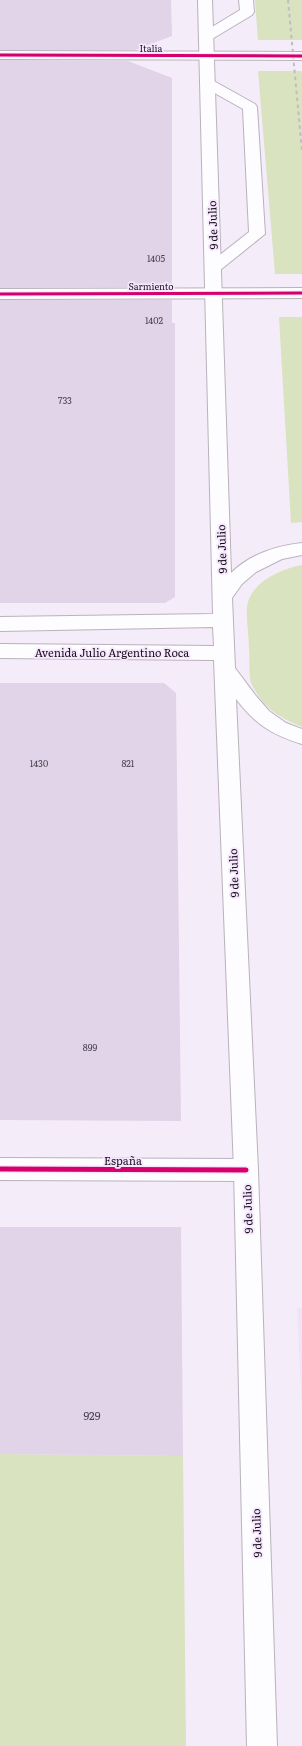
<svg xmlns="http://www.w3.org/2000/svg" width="302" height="1746" font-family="Literata,serif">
  <rect width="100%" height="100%" fill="#f4ecf8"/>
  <path fill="#f1e2f8" d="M 297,1308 L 302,1308 L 302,1411 Z"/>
  <path fill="#d9e3bf" d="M 255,0 L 302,0 L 302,40 L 258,40 Z
    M 258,71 L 302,71 L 302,274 L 275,274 Z
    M 279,317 L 302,317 L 302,522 L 291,523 Z
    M 302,565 L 302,727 C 279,717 264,709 252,685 C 248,678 250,658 249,649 C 249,636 246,620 247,607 C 250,582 281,569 302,565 Z
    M 0,1454 L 183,1456 L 186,1746 L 0,1746 Z"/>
  <path fill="#e1d3e8" d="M 0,0 L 171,0 L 172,36 L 135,50 L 0,50 Z
    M 0,60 L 128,61 L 172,78 L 172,287 L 0,288 Z
    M 0,300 L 172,300 L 172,323 L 175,323 L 175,597 L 165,603 L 0,603 Z
    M 0,683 L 164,683 L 176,693 L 181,1121 L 0,1120 Z
    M 0,1227 L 181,1227 L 183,1456 L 0,1454 Z"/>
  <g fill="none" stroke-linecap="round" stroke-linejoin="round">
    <g stroke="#b9b2bc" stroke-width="2">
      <path id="minor" d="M 239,0 L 253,0 L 254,12 L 252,15 L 212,39 L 202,39 L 200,36 L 202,33 L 240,10 Z
        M 0,51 L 302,52 L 302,60 L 0,59 Z
        M 207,79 L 212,80 L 255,104 L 257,107 L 265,234 L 219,271 L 213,273 L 207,271 L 205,268 L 207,265 L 249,232 L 243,109 L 202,86 L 200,83 L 202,80 Z
        M 302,288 L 302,298 L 0,299 L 0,289 Z
        M 0,1158 L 246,1159 L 255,1162 L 258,1170 L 255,1178 L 246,1181 L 0,1180 Z"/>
    </g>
    <g stroke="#b9b2bc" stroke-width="2">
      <path id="major" d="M 198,0 L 212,0 L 231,573 C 250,554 276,546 302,543 L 302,555 L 282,559 L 256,572 L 242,584 L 232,598 L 235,668 L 256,696 L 269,711 L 286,723 L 302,729 L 302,744 C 272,735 255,724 236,699 L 258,1170 L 277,1746 L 247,1746 L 234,1170 L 214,660 L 0,658 L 0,644 L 214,646 L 213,627 L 0,631 L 0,617 L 213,614 Z"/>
    </g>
    <use href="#minor" fill="#fdfcfe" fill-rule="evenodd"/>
    <use href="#major" fill="#fdfcfe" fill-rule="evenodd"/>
    <path stroke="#bfbdc1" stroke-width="2" stroke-dasharray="3.5 3.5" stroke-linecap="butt" d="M 288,0 L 302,151"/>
    <g stroke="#f6e6fe" stroke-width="5">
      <path id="cycleway-far1" d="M 0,55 L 302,56
        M 0,294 L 302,293"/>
    </g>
    <g stroke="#f6e6fe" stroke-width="8">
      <path id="cycleway" d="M 0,1169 L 246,1170"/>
    </g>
    <use href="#cycleway-far1" stroke="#d6006c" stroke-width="3"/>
    <use href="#cycleway" stroke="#d6006c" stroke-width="5"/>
  </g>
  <g text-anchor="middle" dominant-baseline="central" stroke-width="3.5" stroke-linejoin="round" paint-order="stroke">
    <g font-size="9" fill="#17111a" stroke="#f6e6fe">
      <text x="151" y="48">Italia</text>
      <text x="151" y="286">Sarmiento</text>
    </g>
    <g font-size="9" fill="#4a424e">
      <text x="156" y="258">1405</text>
      <text x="154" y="320">1402</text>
      <text x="65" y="400">733</text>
      <text x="39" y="763">1430</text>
      <text x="128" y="763">821</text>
      <text x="90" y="1047">899</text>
    </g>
    <g font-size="11" fill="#17111a" stroke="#f6e6fe">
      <text transform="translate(212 225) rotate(-92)">9 de Julio</text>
      <text transform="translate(221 549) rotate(-92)">9 de Julio</text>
      <text x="112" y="652">Avenida Julio Argentino Roca</text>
      <text transform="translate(233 873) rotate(-92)">9 de Julio</text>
      <text x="123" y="1160">España</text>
      <text transform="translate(247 1209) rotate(-92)">9 de Julio</text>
      <text transform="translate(256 1533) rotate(-92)">9 de Julio</text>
    </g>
    <g font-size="11" fill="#4a424e">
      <text x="92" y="1415">929</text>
    </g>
  </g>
</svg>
